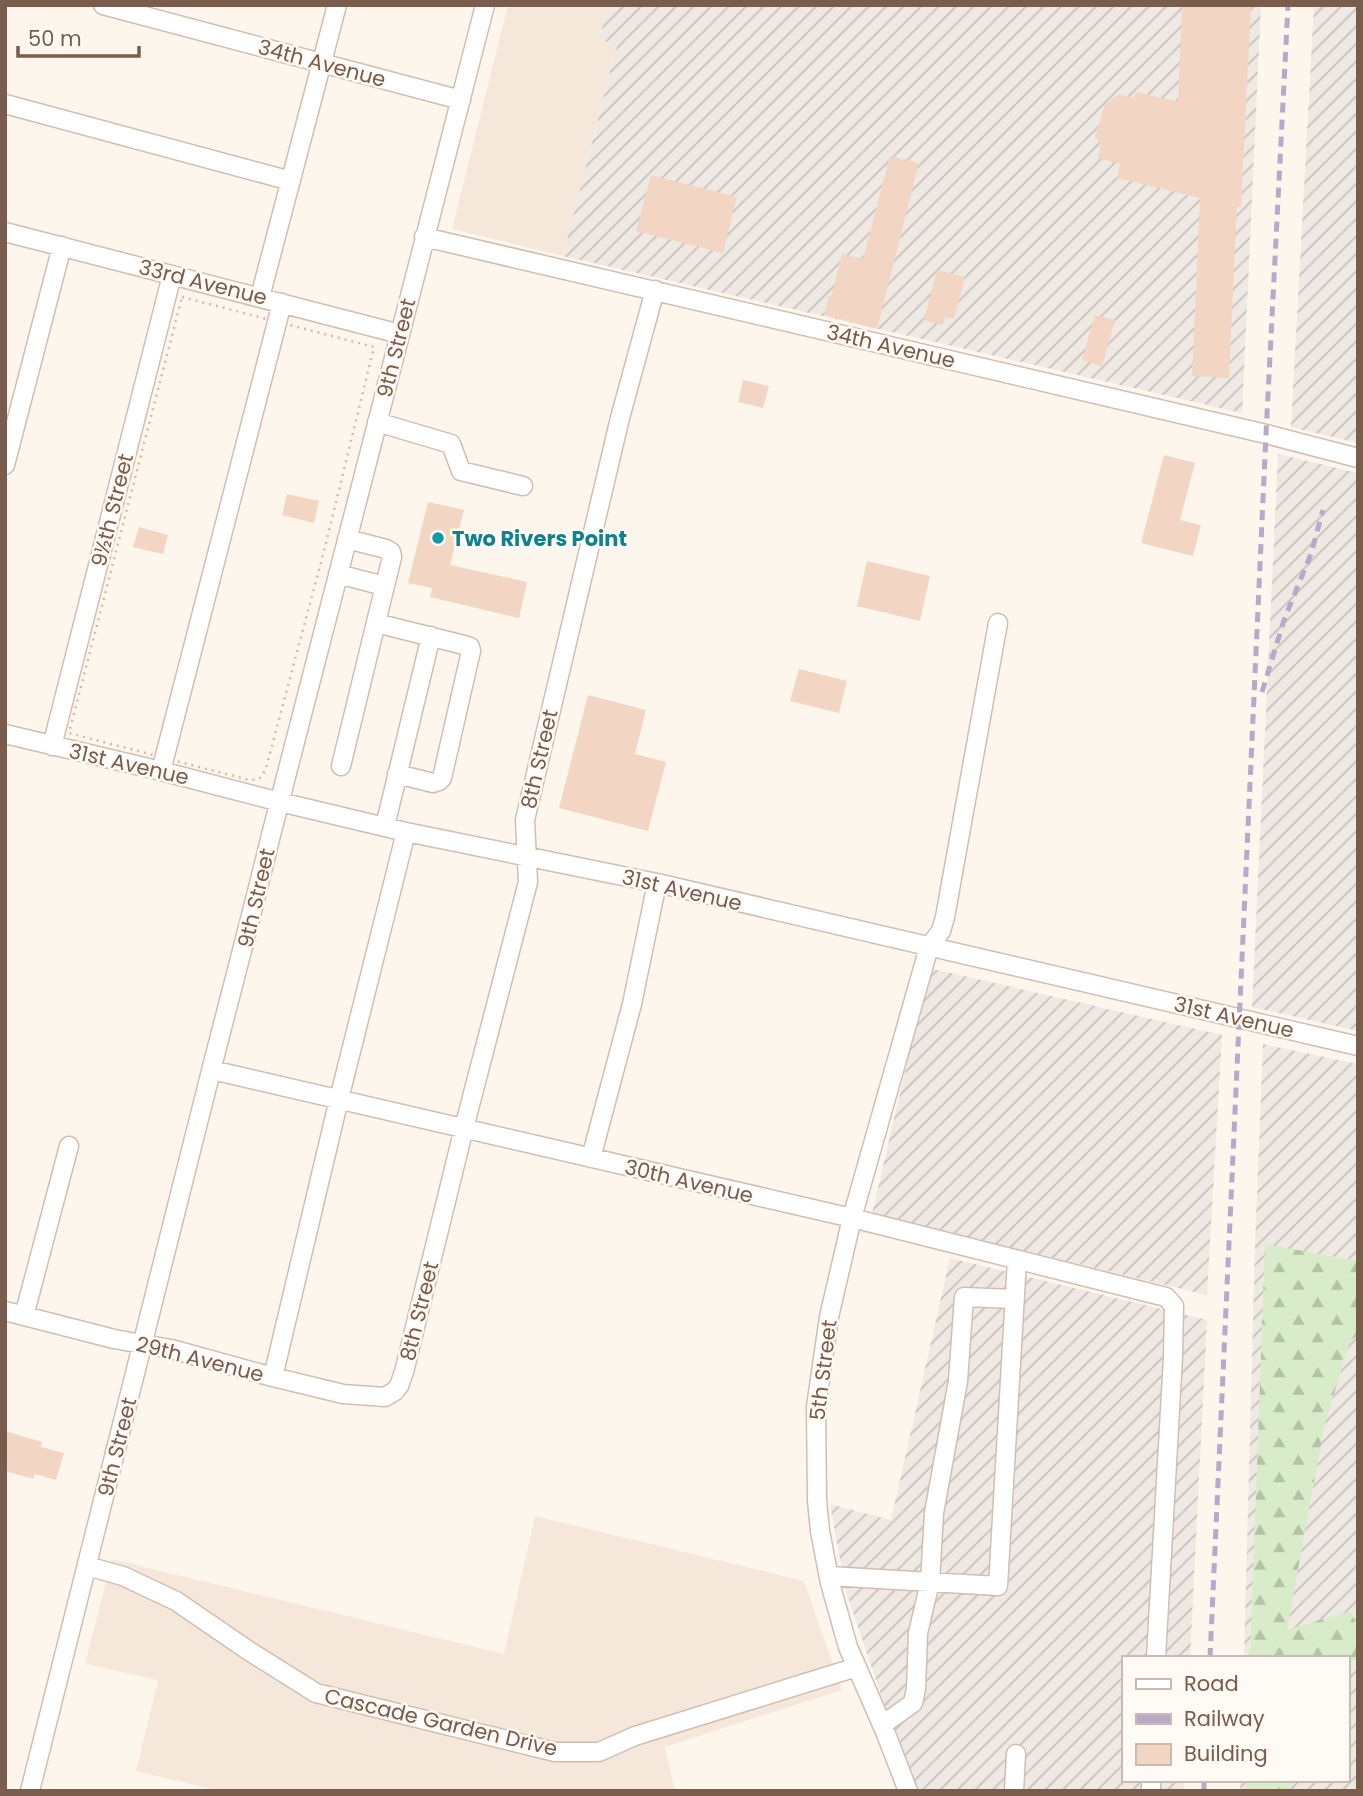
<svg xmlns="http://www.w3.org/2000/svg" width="1363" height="1796" font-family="Poppins,sans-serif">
  <defs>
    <pattern id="industrial-furrows" width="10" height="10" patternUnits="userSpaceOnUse" patternTransform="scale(1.75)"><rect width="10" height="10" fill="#efe9e4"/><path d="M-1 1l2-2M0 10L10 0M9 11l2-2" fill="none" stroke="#c7c0bb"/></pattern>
    <pattern id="forest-firs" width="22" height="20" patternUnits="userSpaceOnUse" patternTransform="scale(1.75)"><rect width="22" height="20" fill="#d8ecc9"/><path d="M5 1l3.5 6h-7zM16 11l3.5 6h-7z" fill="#b4c2a5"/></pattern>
  </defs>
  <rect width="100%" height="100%" fill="#fdf6ec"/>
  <path fill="#f5e8da" d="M 508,5 L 608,5 L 599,39 L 617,43 L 563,256 L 452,229 Z
    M 535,1516 L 804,1581 L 842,1690 L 665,1747 L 675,1791 L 220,1791 L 136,1771 L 158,1680 L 85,1664 L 112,1559 L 504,1654 Z"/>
  <path fill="url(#industrial-furrows)" d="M 608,5 L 1261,5 L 1242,413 L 563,256 L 617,44 L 599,40 Z
    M 1314,5 L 1358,5 L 1358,443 L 1291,427 Z
    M 1278,454 L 1358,473 L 1358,1031 L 1252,1007 Z
    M 929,968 L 1222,1035 L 1207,1295 L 872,1214 Z
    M 1263,1044 L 1358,1064 L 1358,1791 L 1240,1791 L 1241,1780 L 1347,1780 L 1347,1658 L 1244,1658 L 1255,1246 Z
    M 950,1258 L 1207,1320 L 1190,1658 L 1123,1658 L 1123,1780 L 1184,1780 L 1184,1791 L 914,1791 L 846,1592 L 830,1504 L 891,1520 Z"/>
  <path fill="url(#forest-firs)" d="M 1265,1244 L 1358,1261 L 1358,1335 L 1350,1341 L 1324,1427 L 1287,1630 L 1351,1611 L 1358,1631 L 1358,1658 L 1347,1666 L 1347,1658 L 1250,1658 Z
    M 1247,1780 L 1292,1780 L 1291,1791 L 1246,1791 Z"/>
  <path fill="#f3d5c3" d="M 1182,5 L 1251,5 L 1241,207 L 1237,207 L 1229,378 L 1192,376 L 1200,198 L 1117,178 L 1120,164 L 1098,158 L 1101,144 L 1095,137 L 1105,104 L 1120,94 L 1134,98 L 1136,92 L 1178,102 Z
    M 890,156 L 919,163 L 877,329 L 824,315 L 829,296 L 831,297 L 842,254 L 863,259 Z
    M 651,175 L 737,197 L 723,253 L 636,231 Z
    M 937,270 L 965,277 L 954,319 L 945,317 L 943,325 L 924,320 Z
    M 1095,315 L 1115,320 L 1102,366 L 1082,360 Z
    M 743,380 L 769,386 L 763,408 L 738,402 Z
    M 1164,455 L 1195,463 L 1180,520 L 1201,525 L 1193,556 L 1141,543 Z
    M 287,494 L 319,501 L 314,523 L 282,515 Z
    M 428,502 L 464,510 L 450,565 L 527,582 L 519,618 L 430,597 L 432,588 L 408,583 Z
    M 139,527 L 168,535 L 163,554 L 133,547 Z
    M 867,561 L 930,576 L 920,621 L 857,606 Z
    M 799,669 L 847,681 L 839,713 L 790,701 Z
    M 588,695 L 646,710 L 635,754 L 666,762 L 648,831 L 559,808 Z
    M 5,1431 L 42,1442 L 41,1447 L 64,1453 L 56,1480 L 35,1474 L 33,1479 L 5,1471 Z"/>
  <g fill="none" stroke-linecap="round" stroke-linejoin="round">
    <g stroke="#d1beb0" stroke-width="21">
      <path id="minor" d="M 103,5 L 461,100
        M 5,104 L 291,181
        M 5,232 L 400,334
        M 424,237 L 1266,434 L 1358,458
        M 260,297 L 337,5
        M 377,422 L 451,444 L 461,471 L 523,486
        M 5,465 L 62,246
        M 338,574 L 384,586
        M 376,623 L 464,645 L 470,647 L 471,651 L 442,778 L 439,781 L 433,783 L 397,774
        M 5,734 L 161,771 L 280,802 L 406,832 L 657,883 L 1358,1046
        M 52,746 L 172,275
        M 341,766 L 392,557 L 391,552 L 386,549 L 347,539
        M 161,771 L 282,303
        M 385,826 L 431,636
        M 212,1070 L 852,1218 L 1166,1297 L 1174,1306 L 1173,1357 L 1156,1658
        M 591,1158 L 632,1004 L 657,883
        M 5,1311 L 114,1339 L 171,1349 L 273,1377 L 343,1394 L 385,1397 L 395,1391 L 399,1386 L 404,1372 L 464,1128 L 528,882 L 525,820 L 620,418 L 655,290
        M 24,1316 L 69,1146
        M 273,1377 L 339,1099 L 406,832
        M 87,1566 L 123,1576 L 176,1601 L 249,1651 L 316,1693 L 555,1752 L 599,1752 L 635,1736 L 857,1667
        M 829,1576 L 998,1586 L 1017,1260
        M 882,1725 L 913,1703 L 916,1689 L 918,1633 L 930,1582 L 934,1513 L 958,1381 L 964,1297 L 1015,1299
        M 30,1791 C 91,1551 151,1311 211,1071 C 231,992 252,914 271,835 L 485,5
        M 908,1791 L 886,1734 L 848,1647 L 830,1583 L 820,1531 L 817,1500 L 816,1407 L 829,1317 L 852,1218 L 929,947 L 941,931 L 945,917 L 998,623
        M 1014,1791 L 1016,1754
        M 1151,1791 L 1151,1780"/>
    </g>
    <path stroke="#d9b8a5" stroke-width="2.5" stroke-dasharray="2 5" stroke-linecap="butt" d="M 182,297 L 374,347 L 324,551 L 266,768 L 262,777 L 258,779 L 249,780 L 69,733 Z"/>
    <use href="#minor" stroke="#fff" stroke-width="18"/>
    <path stroke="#b9a8c9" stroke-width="5" stroke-dasharray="10 7" stroke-linecap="butt" d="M 1262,692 L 1284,620 L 1311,554 L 1323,510
      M 1210,1658 L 1266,434 L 1288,5
      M 1204,1791 L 1204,1780"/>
  </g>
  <circle fill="#0f9aa8" stroke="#fffaf3" stroke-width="2.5" cx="438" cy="538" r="7"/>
  <g text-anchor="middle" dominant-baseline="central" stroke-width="5" stroke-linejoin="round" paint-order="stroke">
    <g font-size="21" fill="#7a5c4d" stroke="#fffaf3">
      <text transform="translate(322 63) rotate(15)">34th Avenue</text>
      <text transform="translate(203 282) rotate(14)">33rd Avenue</text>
      <text transform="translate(891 346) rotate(13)">34th Avenue</text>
      <text transform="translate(396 348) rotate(-76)">9th Street</text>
      <text transform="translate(112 510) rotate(-76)">9½th Street</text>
      <text transform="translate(539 759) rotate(-77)">8th Street</text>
      <text transform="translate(129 764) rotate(13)">31st Avenue</text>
      <text transform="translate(682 890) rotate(13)">31st Avenue</text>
      <text transform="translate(256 898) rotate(-77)">9th Street</text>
      <text transform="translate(1234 1017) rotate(13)">31st Avenue</text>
      <text transform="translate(689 1181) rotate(13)">30th Avenue</text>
      <text transform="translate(419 1311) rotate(-76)">8th Street</text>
      <text transform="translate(200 1359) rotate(14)">29th Avenue</text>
      <text transform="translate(823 1370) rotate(-83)">5th Street</text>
      <text transform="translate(117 1447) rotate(-76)">9th Street</text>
      <text transform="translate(441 1722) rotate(13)">Cascade Garden Drive</text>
    </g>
    <g font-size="21" font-weight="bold" fill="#0d838f" stroke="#fffaf3" text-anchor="start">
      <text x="452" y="538">Two Rivers Point</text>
    </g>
  </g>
  <rect width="1363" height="1796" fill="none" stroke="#7a5c4d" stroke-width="14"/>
  <rect x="1122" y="1656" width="228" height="126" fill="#fffaf3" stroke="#cabbb1" stroke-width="2"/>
  <rect x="1136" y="1679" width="35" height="10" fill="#ffffff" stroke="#cabbb1" stroke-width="2"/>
  <text x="1184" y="1691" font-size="21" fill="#7a5c4d">Road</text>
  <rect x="1136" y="1714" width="35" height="10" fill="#b9a8c9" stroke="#cabbb1" stroke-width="2"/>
  <text x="1184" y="1726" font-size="21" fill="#7a5c4d">Railway</text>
  <rect x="1136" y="1744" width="35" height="21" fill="#f3d5c3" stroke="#cabbb1" stroke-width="2"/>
  <text x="1184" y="1761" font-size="21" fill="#7a5c4d">Building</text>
  <path d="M18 46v10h121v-10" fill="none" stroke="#7a5c4d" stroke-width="3.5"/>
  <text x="28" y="46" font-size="21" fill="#7a5c4d" stroke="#fffaf3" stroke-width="5" paint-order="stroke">50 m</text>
</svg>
